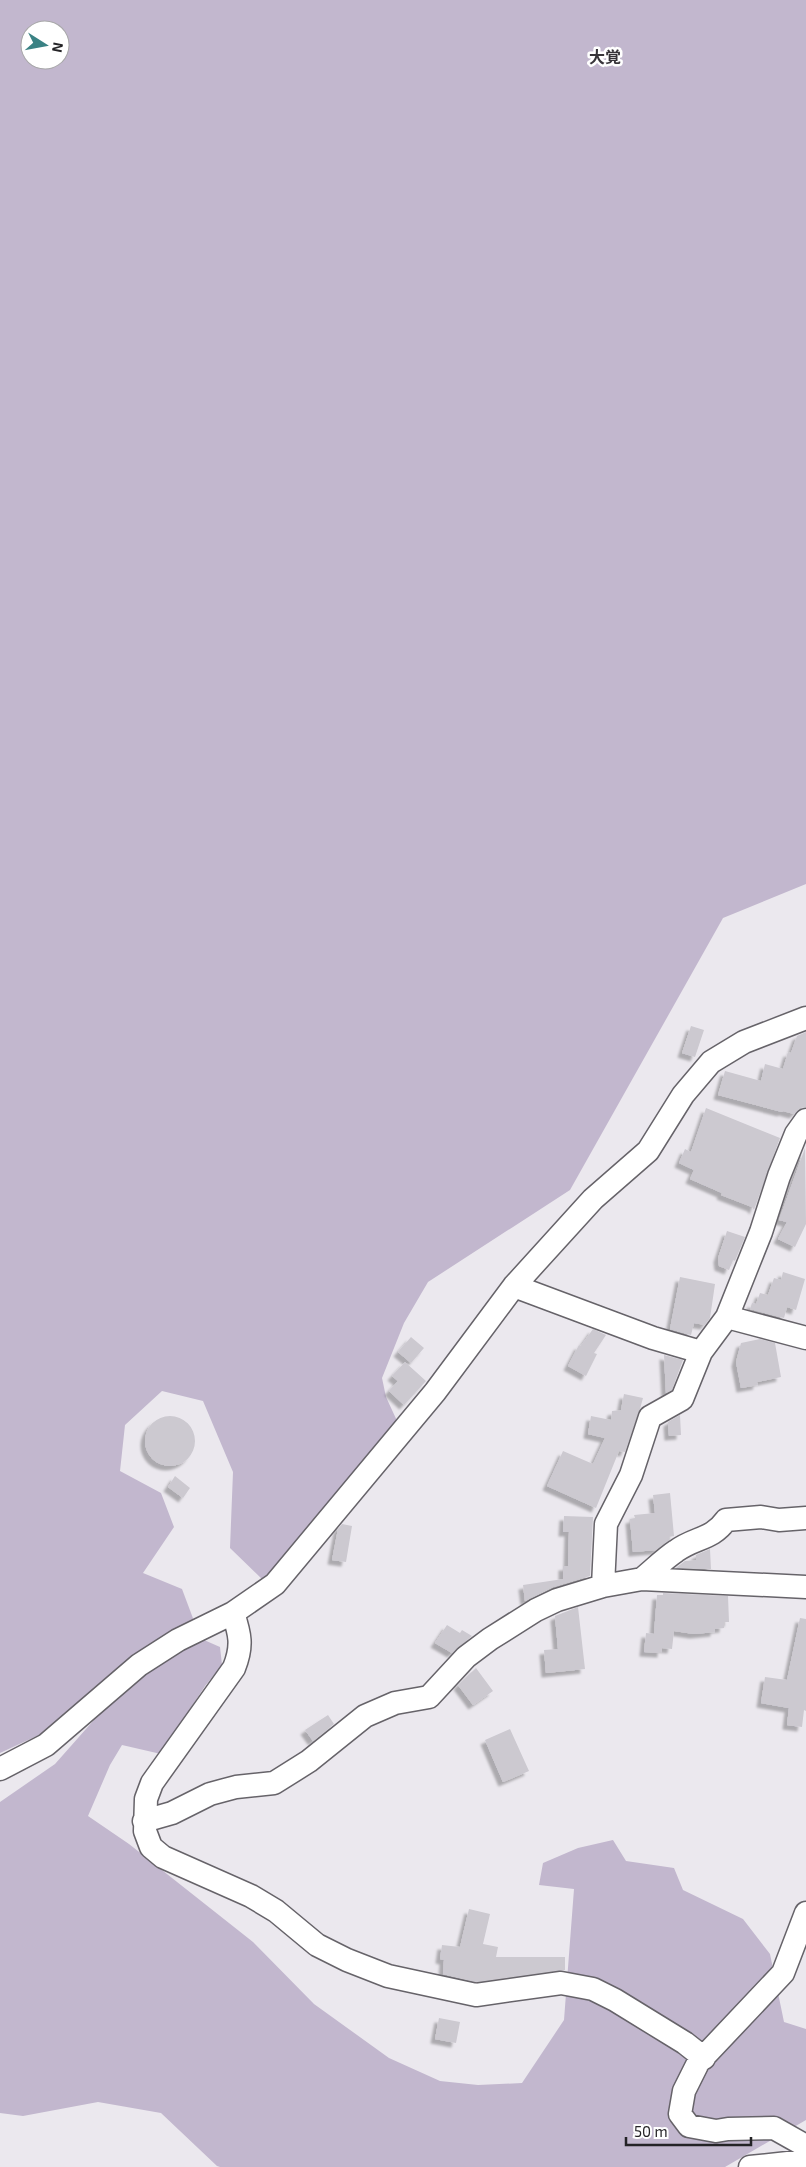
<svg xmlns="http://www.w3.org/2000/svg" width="806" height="2167" font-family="'Exo 2','Noto Sans JP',sans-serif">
  <defs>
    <filter id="shadow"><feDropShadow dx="-4.5" dy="4.5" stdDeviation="1" flood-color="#0004"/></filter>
  </defs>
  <rect width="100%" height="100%" fill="#ebe8ee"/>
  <path fill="#c2b7ce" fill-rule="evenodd" d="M 0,0 L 806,0 L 806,884 L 723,918 L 570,1190 L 428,1282 L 404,1323 L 382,1378 L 386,1397 L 398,1423 L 264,1581 L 230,1548 L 233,1472 L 203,1401 L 162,1391 L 125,1425 L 120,1471 L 161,1493 L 174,1527 L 143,1573 L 182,1589 L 194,1621 L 116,1672 L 41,1734 L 0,1753 ZM 30,30 L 60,30 L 60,60 L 30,60 Z
    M 204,1640 L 220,1647 L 222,1665 L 205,1686 L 161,1754 L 122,1745 L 110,1765 L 88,1816 L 129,1844 L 253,1942 L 314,2004 L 389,2058 L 440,2081 L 478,2085 L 522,2083 L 564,2020 L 574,1889 L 539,1885 L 543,1863 L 578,1848 L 613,1840 L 626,1861 L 674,1868 L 683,1890 L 743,1919 L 770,1954 L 784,2022 L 806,2029 L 806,2120 L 725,2167 L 220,2167 L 217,2166 L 161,2113 L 98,2102 L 23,2116 L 0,2113 L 0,1802 L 55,1764 L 109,1703 L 172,1653 Z"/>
  <path fill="#ccc9d0" filter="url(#shadow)" d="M 691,1026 L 704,1030 L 695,1057 L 682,1053 Z
    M 806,1032 L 806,1107 L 800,1108 L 794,1114 L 783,1111 L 782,1112 L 718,1095 L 725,1071 L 761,1081 L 765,1064 L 783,1069 L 788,1052 L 791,1053 L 797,1036 Z
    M 706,1108 L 780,1138 L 754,1210 L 752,1207 L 721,1195 L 722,1193 L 690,1179 L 694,1170 L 679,1163 L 685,1149 L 691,1152 Z
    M 805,1148 L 806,1224 L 795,1247 L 778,1239 L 787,1222 L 779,1220 Z
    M 727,1231 L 745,1237 L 735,1261 L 733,1260 L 729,1270 L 719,1266 L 718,1258 Z
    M 783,1272 L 805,1279 L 796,1310 L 787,1307 L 784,1318 L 750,1309 L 752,1303 L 756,1304 L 760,1293 L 768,1295 L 774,1278 L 781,1280 Z
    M 680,1277 L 715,1284 L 710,1318 L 705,1325 L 694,1323 L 691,1335 L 670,1329 Z
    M 593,1329 L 606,1335 L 594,1353 L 597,1354 L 586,1376 L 568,1366 L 579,1345 L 581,1346 Z
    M 411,1337 L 424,1348 L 411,1363 L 398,1352 Z
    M 760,1339 L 775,1343 L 781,1377 L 757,1382 L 758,1385 L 741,1388 L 736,1362 L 741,1343 Z
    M 664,1355 L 683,1360 L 672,1390 L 666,1393 Z
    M 405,1362 L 426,1381 L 404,1405 L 389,1391 L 398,1381 L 392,1376 Z
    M 624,1394 L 643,1398 L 640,1409 L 625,1452 L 619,1451 L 596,1508 L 547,1486 L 563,1451 L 593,1464 L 605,1438 L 588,1434 L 591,1416 L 611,1420 L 612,1411 L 621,1410 Z
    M 680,1415 L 681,1435 L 669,1436 L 668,1422 Z
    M145 1441a25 25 0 1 1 50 0a25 25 0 1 1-50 0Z
    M 175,1476 L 190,1488 L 183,1498 L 168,1487 Z
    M 670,1493 L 674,1536 L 669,1537 L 669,1540 L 656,1550 L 633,1552 L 630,1519 L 635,1518 L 634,1515 L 655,1513 L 653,1495 Z
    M 564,1516 L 593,1517 L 590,1576 L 553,1587 L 525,1601 L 523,1585 L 563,1579 L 563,1566 L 568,1566 L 569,1532 L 563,1532 Z
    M 342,1524 L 352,1526 L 346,1562 L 332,1560 L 338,1529 Z
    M 710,1549 L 711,1569 L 676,1568 L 685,1561 L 696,1560 L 696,1555 Z
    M 663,1593 L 728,1596 L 729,1622 L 724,1622 L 724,1628 L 715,1629 L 715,1632 L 694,1634 L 674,1631 L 672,1649 L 662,1648 L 662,1653 L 644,1652 L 646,1633 L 654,1634 L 657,1595 L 663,1595 Z
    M 578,1607 L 585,1669 L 546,1673 L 544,1650 L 558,1649 L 555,1616 Z
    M 800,1618 L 806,1619 L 806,1711 L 804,1710 L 802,1727 L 787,1725 L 789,1708 L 761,1703 L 765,1677 L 787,1680 Z
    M 447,1625 L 460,1633 L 462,1630 L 472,1636 L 452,1653 L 435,1643 Z
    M 476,1668 L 493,1691 L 473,1705 L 458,1685 Z
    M 328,1715 L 334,1724 L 313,1741 L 305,1730 Z
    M 510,1729 L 529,1771 L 503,1782 L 485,1740 Z
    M 469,1909 L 490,1914 L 483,1944 L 498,1947 L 496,1957 L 565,1957 L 565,1970 L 476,1982 L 443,1974 L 444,1960 L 440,1959 L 442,1945 L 460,1947 Z
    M 439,2018 L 460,2022 L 456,2043 L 435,2039 Z"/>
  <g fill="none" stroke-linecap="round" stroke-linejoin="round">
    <g stroke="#666369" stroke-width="25">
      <path id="minor" d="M 514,1286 L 653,1338 L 701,1352
        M 727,1317 L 806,1338
        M 642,1579 C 653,1570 664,1559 676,1551 C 695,1537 712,1540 726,1520 L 761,1517 L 779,1520 L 806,1518
        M 603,1586 L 606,1524 L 631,1475 L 650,1417 L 682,1399 L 701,1352 L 727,1317 L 761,1232 L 779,1176 L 796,1134 L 806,1120
        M 233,1613 C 240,1634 243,1646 234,1668 L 152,1783 L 146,1799 L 145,1831 L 151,1847 L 163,1857 L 251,1896 L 276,1911 L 317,1945 L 347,1960 L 388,1976 L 476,1995 L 561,1983 L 593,1989 L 615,2000 L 685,2043 L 704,2058
        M 0,1769 L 46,1745 L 139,1665 L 178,1640 L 233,1613 L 275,1584 L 435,1392 L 514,1286 L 593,1199 L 648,1151 L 683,1095 L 711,1062 L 744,1042 L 806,1018
        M 144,1821 L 172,1813 L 210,1794 L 236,1787 L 274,1783 L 309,1761 L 365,1716 L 395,1703 L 429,1697 L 466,1657 L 490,1639 L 536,1610 L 557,1600 L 603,1586 L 642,1579 L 806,1587
        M 806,1913 L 783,1973 L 698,2063 L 684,2091 L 680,2114 L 689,2126 L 716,2131 L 728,2129 L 774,2128 L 806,2146
        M 750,2167 L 806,2161"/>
    </g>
    <use href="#minor" stroke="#fff" stroke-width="22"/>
  </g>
  <g text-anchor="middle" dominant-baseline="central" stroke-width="5" stroke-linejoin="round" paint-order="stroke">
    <g font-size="16" font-weight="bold" fill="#373439" stroke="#fff">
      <text x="605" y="56">大覚</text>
    </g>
  </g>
  <g transform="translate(45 45) rotate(101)"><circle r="24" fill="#ffffff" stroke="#a7a7a8"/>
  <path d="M0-4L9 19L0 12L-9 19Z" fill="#3a8284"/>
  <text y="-8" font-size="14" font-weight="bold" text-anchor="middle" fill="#242326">N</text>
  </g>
  <path d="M626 2137v8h125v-8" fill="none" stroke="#242326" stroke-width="2.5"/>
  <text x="634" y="2137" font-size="15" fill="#242326" stroke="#ffffff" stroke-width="4" paint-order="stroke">50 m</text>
</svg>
